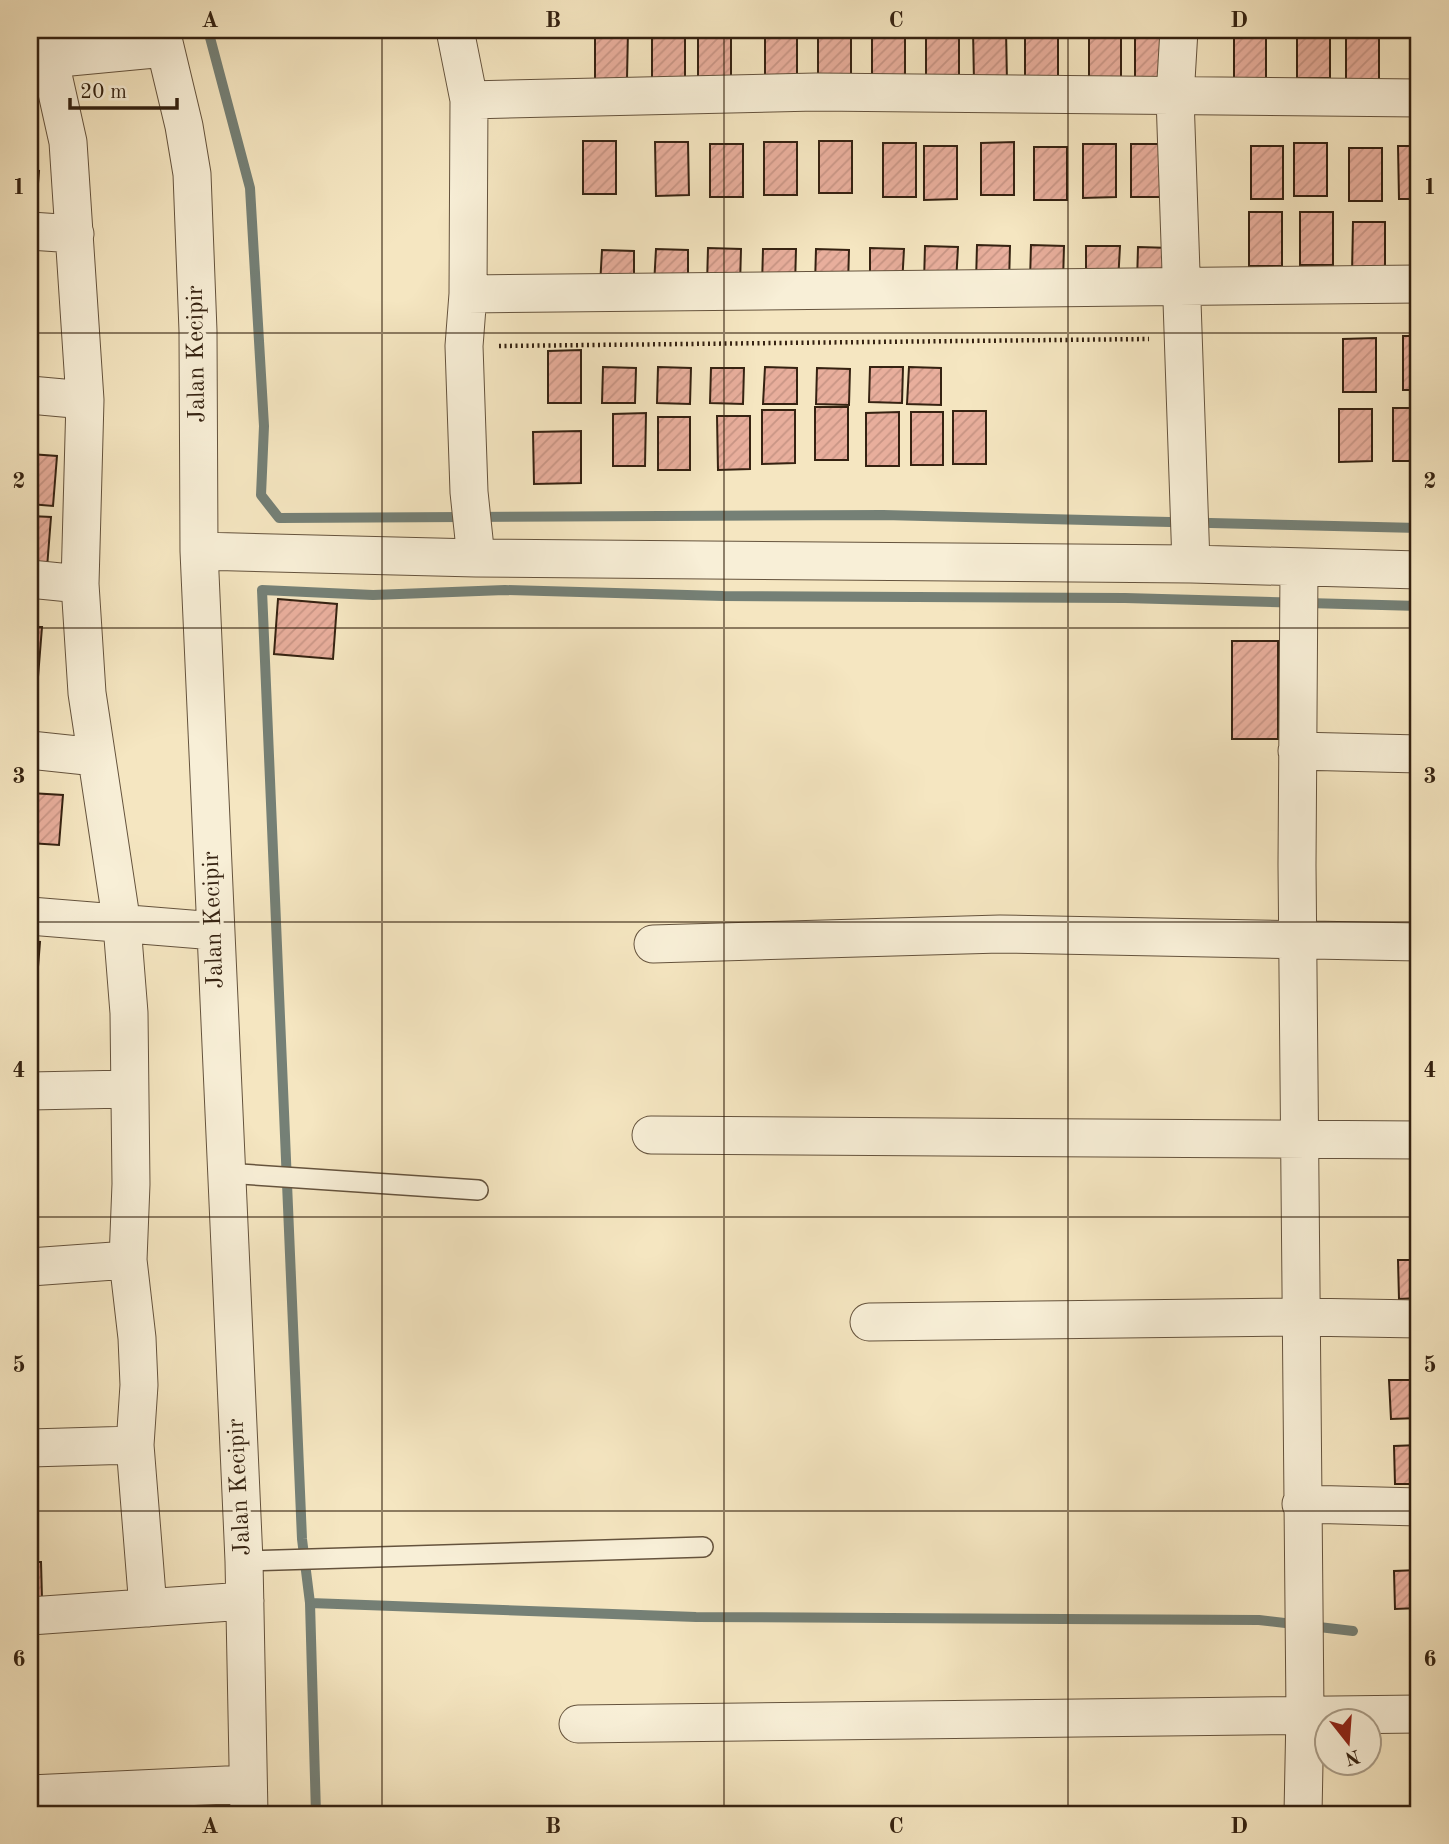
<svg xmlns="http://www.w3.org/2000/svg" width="1449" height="1844" font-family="'Old Standard TT',serif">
  <defs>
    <pattern id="building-hatch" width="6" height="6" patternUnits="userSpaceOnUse" patternTransform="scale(1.75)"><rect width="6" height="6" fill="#e8ae9c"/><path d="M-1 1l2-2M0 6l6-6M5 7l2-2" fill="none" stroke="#c89585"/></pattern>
  </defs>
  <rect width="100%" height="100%" fill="#f5e6c1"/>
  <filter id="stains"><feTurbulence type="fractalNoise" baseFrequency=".00286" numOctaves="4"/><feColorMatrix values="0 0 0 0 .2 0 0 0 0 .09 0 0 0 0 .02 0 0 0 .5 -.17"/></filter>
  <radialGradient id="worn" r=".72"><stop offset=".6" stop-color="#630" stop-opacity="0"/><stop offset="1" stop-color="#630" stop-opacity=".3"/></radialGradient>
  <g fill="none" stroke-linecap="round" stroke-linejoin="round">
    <path stroke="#758076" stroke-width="10" d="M 208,30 L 250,188 L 264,426 L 261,495 L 279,518 L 883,515 L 1419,528
      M 310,1603 L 302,1539 L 262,590 L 373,595 L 505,590 L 723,596 L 1125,598 L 1419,606
      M 316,1814 L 310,1603 L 696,1617 L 1259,1620 L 1353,1631"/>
  </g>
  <path fill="url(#building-hatch)" stroke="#352211" stroke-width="2" d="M 595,30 L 628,30 L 627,79 L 595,79 Z
    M 652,30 L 685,30 L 685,81 L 652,81 Z
    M 698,30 L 731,30 L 731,81 L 698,81 Z
    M 765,30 L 797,30 L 797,82 L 765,82 Z
    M 818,30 L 851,30 L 851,82 L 818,82 Z
    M 872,30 L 905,30 L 905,81 L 872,81 Z
    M 926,30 L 959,30 L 959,79 L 926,79 Z
    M 973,30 L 1006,30 L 1007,82 L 974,82 Z
    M 1025,30 L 1058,30 L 1058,81 L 1025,81 Z
    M 1089,30 L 1121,30 L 1121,77 L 1089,77 Z
    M 1135,30 L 1167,30 L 1167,77 L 1135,77 Z
    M 1234,30 L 1266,30 L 1266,81 L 1234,81 Z
    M 1297,30 L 1330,30 L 1330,78 L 1297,78 Z
    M 1346,30 L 1379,30 L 1379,82 L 1346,82 Z
    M 583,141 L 616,141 L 616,194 L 583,194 Z
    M 819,141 L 852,141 L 852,193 L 819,193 Z
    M 655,142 L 688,142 L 689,195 L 656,196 Z
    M 764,142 L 797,142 L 797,195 L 764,195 Z
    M 1014,142 L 1014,195 L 981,195 L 981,143 Z
    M 883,143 L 916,143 L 916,197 L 883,197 Z
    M 1294,143 L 1327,143 L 1327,196 L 1294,196 Z
    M 710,144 L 743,144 L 743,197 L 710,197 Z
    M 1083,144 L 1116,144 L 1116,197 L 1083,198 Z
    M 1131,144 L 1163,144 L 1163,197 L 1131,197 Z
    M 924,146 L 957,146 L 957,199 L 924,200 Z
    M 1251,146 L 1283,146 L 1283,199 L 1251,199 Z
    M 1398,146 L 1419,146 L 1419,199 L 1399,199 Z
    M 1034,147 L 1067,147 L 1067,200 L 1034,200 Z
    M 1349,148 L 1382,148 L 1382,201 L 1349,201 Z
    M 30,170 L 39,171 L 35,221 L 30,221 Z
    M 1249,212 L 1282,212 L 1282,266 L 1249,266 Z
    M 1300,212 L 1333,212 L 1333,265 L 1300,265 Z
    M 1353,222 L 1385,222 L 1385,274 L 1352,274 Z
    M 1414,223 L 1419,223 L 1419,275 L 1414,275 Z
    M 977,245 L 1010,246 L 1009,283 L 976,282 Z
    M 1031,245 L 1064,246 L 1063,282 L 1030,281 Z
    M 925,246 L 958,247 L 956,283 L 924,282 Z
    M 1086,246 L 1120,246 L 1118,283 L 1086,282 Z
    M 1138,247 L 1171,248 L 1170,284 L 1137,283 Z
    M 708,248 L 741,249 L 740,285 L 707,284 Z
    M 870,248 L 904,249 L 902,285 L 870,284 Z
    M 656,249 L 688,250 L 688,286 L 654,285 Z
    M 763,249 L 796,249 L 795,286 L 762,285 Z
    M 816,249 L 849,250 L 848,285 L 815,284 Z
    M 602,250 L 634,251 L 634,287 L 600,286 Z
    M 1403,336 L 1419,336 L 1419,390 L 1403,390 Z
    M 1376,338 L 1376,392 L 1343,392 L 1343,339 Z
    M 581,350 L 581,403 L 548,403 L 548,351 Z
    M 603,367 L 636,368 L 635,403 L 602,403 Z
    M 658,367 L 691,368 L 690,404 L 657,403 Z
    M 765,367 L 797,368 L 797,404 L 763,404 Z
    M 870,367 L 903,367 L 902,403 L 869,402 Z
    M 909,367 L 941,368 L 941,405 L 907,404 Z
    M 711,368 L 744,368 L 743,404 L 710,403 Z
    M 817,368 L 850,369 L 849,405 L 816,404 Z
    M 815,407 L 848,407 L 848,460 L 815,460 Z
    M 1393,408 L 1419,408 L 1419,461 L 1393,461 Z
    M 1339,409 L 1372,409 L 1372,461 L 1339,462 Z
    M 762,410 L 795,410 L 795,463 L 762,464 Z
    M 953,411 L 986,411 L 986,464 L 953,464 Z
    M 899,412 L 899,466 L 866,466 L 866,413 Z
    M 911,412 L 943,412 L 943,465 L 911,465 Z
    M 646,413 L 645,466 L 613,466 L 613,414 Z
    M 717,416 L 750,416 L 750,469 L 718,470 Z
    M 658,417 L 690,417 L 690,470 L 658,470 Z
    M 581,431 L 581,483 L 534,484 L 533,432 Z
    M 30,454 L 57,456 L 53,506 L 30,504 Z
    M 30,516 L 51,517 L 47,568 L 30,566 Z
    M 278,599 L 337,604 L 333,659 L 274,654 Z
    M 30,627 L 42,627 L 38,677 L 30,677 Z
    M 1232,641 L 1278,641 L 1278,739 L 1232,739 Z
    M 30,688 L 35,689 L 31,740 L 30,739 Z
    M 30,793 L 63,795 L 59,845 L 30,843 Z
    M 30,941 L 40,942 L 36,992 L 30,992 Z
    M 1398,1260 L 1419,1260 L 1419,1298 L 1399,1299 Z
    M 1389,1380 L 1419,1380 L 1419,1418 L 1391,1419 Z
    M 1419,1445 L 1419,1484 L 1395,1484 L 1394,1446 Z
    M 30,1562 L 41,1562 L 42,1599 L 30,1600 Z
    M 1419,1570 L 1419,1608 L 1395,1609 L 1394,1571 Z"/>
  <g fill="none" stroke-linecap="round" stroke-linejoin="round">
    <g stroke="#65533d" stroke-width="22">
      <path id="lane" d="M 225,1173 L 478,1190
        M 244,1561 L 703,1547"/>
    </g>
    <g stroke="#65533d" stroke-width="39">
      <path id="street" d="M 43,30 L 68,142 L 85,400 L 80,584 L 87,693 L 122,925 L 129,1013 L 131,1184 L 128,1260 L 137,1338 L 139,1385 L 135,1445 L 148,1608
        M 161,30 L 184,126 L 192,174 L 198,331 L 199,551 L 244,1561 L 249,1814
        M 455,30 L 469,100 L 468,294 L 464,346 L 469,492 L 476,558
        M 1179,30 L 1175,97 L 1191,564
        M 30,57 L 49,59 L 165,48
        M 469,100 L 816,92 L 1419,98
        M 30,231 L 75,234
        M 468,294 L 1419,284
        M 30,395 L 85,400
        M 199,551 L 476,558 L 1191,564 L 1419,570
        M 1299,569 L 1297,865 L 1305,1713 L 1303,1814
        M 30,579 L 80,584
        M 30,750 L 96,757
        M 1297,751 L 1419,754
        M 30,916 L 215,931
        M 653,944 L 1000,934 L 1419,942
        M 30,1091 L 129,1089
        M 651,1135 L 1419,1140
        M 30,1267 L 128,1260
        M 869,1322 L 1301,1317 L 1419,1319
        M 30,1448 L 135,1445
        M 1301,1504 L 1419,1507
        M 30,1616 L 245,1601
        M 578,1724 L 1419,1714
        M 30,1794 L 248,1784"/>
    </g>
    <path stroke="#352211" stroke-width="4.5" stroke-dasharray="2 3.5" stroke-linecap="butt" d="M 499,346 L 1149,339"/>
    <use href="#lane" stroke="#f8efd7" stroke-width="19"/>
    <use href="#street" stroke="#f8efd7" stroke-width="37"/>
  </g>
  <path fill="none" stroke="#352211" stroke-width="2" stroke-opacity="0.55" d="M 382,30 L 382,1814M 724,30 L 724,1814M 1068,30 L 1068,1814M 30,333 L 1419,333M 30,628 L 1419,628M 30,922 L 1419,922M 30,1217 L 1419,1217M 30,1511 L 1419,1511"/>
  <g text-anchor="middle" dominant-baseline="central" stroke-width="7" stroke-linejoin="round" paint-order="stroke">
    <g font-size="24" fill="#352211" stroke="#f8efd7">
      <text transform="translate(197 354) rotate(-91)">Jalan Kecipir</text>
      <text transform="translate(214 920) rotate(-92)">Jalan Kecipir</text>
      <text transform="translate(240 1487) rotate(-93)">Jalan Kecipir</text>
    </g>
  </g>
  <rect width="1449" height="1844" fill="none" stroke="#f5e6c1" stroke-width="77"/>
  <g transform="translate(1348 1742) rotate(163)"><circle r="33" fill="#f8efd7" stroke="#aa9d88" stroke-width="2"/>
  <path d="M0-5L12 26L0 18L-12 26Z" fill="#8f2418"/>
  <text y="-10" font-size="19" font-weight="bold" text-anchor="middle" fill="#352211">N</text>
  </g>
  <path d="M70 98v10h107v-10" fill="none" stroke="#352211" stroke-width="3.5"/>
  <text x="80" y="98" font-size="21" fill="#352211" stroke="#f8efd7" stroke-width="5" paint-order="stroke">20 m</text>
  <rect x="38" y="38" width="1372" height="1768" fill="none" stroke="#352211" stroke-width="2.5"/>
  <g font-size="23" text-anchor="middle" font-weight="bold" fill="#352211">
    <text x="210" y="27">A</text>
    <text x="553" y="27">B</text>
    <text x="896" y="27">C</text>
    <text x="1239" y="27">D</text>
    <text x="19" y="194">1</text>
    <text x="1430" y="194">1</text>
    <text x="19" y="488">2</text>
    <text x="1430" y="488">2</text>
    <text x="19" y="783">3</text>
    <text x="1430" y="783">3</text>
    <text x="19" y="1077">4</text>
    <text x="1430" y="1077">4</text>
    <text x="19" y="1372">5</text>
    <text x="1430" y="1372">5</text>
    <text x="19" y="1666">6</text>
    <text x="1430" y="1666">6</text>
    <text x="210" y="1833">A</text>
    <text x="553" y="1833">B</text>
    <text x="896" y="1833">C</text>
    <text x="1239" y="1833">D</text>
  </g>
  <rect width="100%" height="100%" filter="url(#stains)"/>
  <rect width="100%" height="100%" fill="url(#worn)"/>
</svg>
